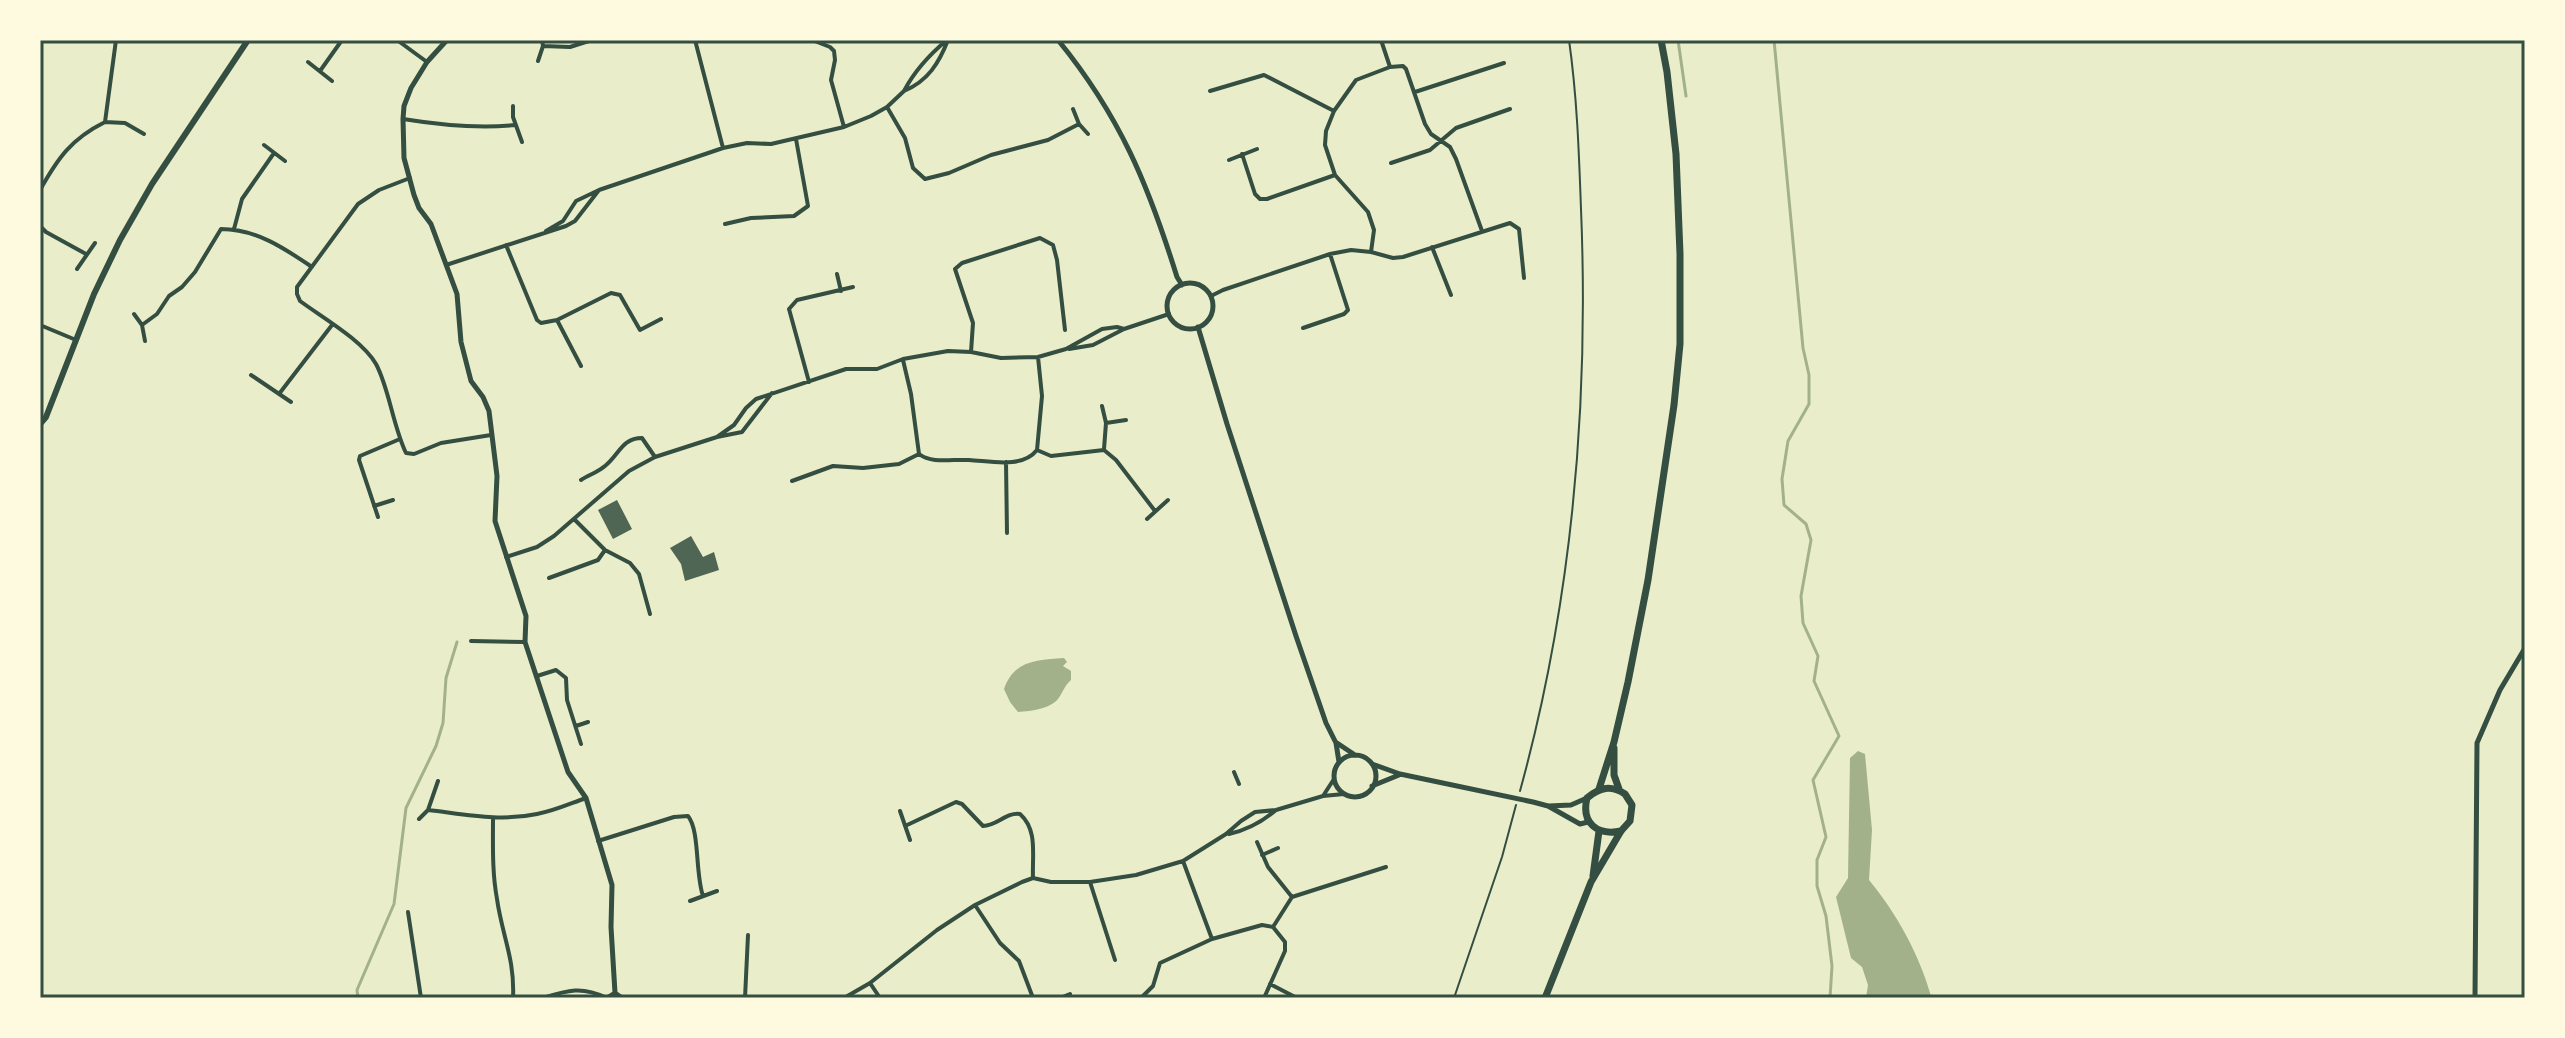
<svg xmlns="http://www.w3.org/2000/svg" width="2565" height="1038" font-family="Karla,sans-serif">
  <rect width="100%" height="100%" fill="#e9edc9"/>
  <path fill="#a3b18a" d="M 1064,658 L 1067,662 L 1063,666 L 1071,671 L 1071,680 C 1064,687 1065,688 1060,696 C 1053,709 1031,711 1018,712 L 1010,702 L 1004,689 C 1014,660 1037,660 1064,658 Z
    M 1858,751 L 1865,754 L 1872,830 L 1869,880 C 1897,914 1919,954 1931,996 L 1929,998 L 1866,998 L 1868,985 L 1862,967 L 1851,958 L 1836,897 L 1848,878 L 1850,758 Z"/>
  <g fill="none" stroke-linecap="round" stroke-linejoin="round">
    <path stroke="#a3b18a" stroke-width="3" d="M 1678,40 L 1686,96
      M 1774,40 L 1803,348 L 1809,375 L 1809,404 L 1788,441 L 1782,479 L 1784,505 L 1806,524 L 1811,540 L 1801,596 L 1803,623 L 1818,656 L 1814,681 L 1839,736 L 1813,780 L 1826,837 L 1817,860 L 1817,886 L 1826,916 L 1832,966 L 1830,998
      M 358,998 L 357,990 L 394,904 L 406,808 L 436,746 L 443,723 L 446,678 L 457,642"/>
  </g>
  <path fill="#4f6655" d="M 617,500 L 632,529 L 613,539 L 598,510 Z
    M 691,536 L 703,557 L 714,552 L 719,570 L 685,581 L 681,564 L 670,548 Z"/>
  <g fill="none" stroke-linecap="round" stroke-linejoin="round">
    <path stroke="#344e41" stroke-width="2" d="M 1520,791 C 1572,602 1589,404 1581,209 C 1579,153 1577,96 1569,40
      M 1454,998 L 1502,857 L 1516,805"/>
    <path stroke="#344e41" stroke-width="4" d="M 397,40 L 427,62
      M 695,40 L 723,148
      M 812,40 L 830,47 L 834,51 L 835,60 L 831,80 L 844,127
      M 947,40 C 929,55 915,70 904,91 C 928,81 939,63 948,40
      M 1381,40 L 1390,67
      M 543,46 L 570,47 L 592,40
      M 538,61 L 543,46 L 542,40
      M 308,62 L 332,81
      M 320,71 L 342,40
      M 1210,91 L 1264,75 L 1334,111
      M 1415,92 L 1504,63
      M 513,106 L 513,117 L 522,142
      M 887,107 L 905,138 L 913,168 L 925,179 L 949,173 L 991,155 L 1048,140 L 1079,124
      M 1073,109 L 1079,124 L 1088,134
      M 403,119 C 440,125 478,129 515,125
      M 105,122 L 125,123 L 144,134
      M 264,145 L 285,161
      M 1242,154 L 1255,194 L 1260,199 L 1267,199 L 1335,175
      M 1229,160 L 1257,149
      M 1391,163 L 1430,150 L 1456,128 L 1510,109
      M 410,178 L 379,190 L 358,204 L 297,287 L 297,294 L 300,301 C 323,318 362,340 376,364 C 389,388 393,426 406,453 L 414,454 L 441,443 L 491,435
      M 40,190 C 58,158 71,139 105,122 L 116,40
      M 599,190 L 723,148 L 747,143 L 771,144 L 844,127 L 871,116 L 887,107 L 904,91
      M 725,224 L 751,218 L 794,216 L 808,206 L 796,139
      M 40,226 L 46,232 L 86,254
      M 234,229 L 242,199 L 274,153
      M 506,245 L 537,320 L 541,323 L 557,320 L 611,293 L 620,295 L 640,330 L 661,319
      M 1432,247 L 1451,295
      M 1371,252 L 1374,230 L 1368,212 L 1335,175 L 1325,145 L 1326,131 L 1334,111 L 1356,80 L 1390,67 L 1403,66 L 1406,69 L 1425,124 L 1431,134 L 1450,147 L 1456,159 L 1482,231
      M 446,265 L 566,226 L 575,221 L 599,190 L 576,201 L 563,221 L 546,231
      M 77,269 L 95,243
      M 837,274 L 841,291
      M 1211,296 L 1223,290 L 1330,254 L 1351,250 L 1371,252 L 1393,258 L 1403,257 L 1510,223 L 1519,229 L 1524,278
      M 134,314 L 142,325 L 145,341
      M 557,320 L 581,366
      M 40,325 L 76,340
      M 142,325 L 157,314 L 169,296 L 182,287 L 195,272 L 221,229 C 256,229 284,248 312,267
      M 1303,328 L 1344,314 L 1348,310 L 1330,254
      M 1069,349 L 1093,345 L 1124,329 L 1169,314
      M 971,352 L 973,323 L 955,269 L 962,263 L 1040,238 L 1053,245 L 1057,260 L 1065,330
      M 903,360 L 911,394 L 919,454 C 932,464 952,459 969,460 C 990,461 1022,469 1037,450 L 1042,396 L 1038,357
      M 251,375 L 291,402
      M 809,382 L 789,309 L 797,300 L 853,287
      M 772,393 L 742,432 L 717,437 L 734,425 L 746,408 L 756,399 L 846,369 L 877,369 L 903,359 L 948,351 L 971,352 L 1001,358 L 1038,357 L 1066,349 L 1102,329 L 1117,327 L 1124,329
      M 279,394 L 332,325
      M 1102,406 L 1106,423 L 1126,420
      M 1104,449 L 1106,423
      M 1037,450 L 1051,456 L 1104,450 L 1116,460 L 1155,511
      M 1006,462 L 1007,533
      M 581,480 C 589,475 598,472 605,466 C 619,455 622,438 642,438 L 655,457
      M 792,481 L 833,466 L 863,468 L 899,464 L 919,454
      M 374,506 L 393,500
      M 378,517 L 359,460 L 360,456 L 400,439
      M 574,519 L 605,550 L 630,563 L 639,574 L 650,614
      M 1147,519 L 1168,500
      M 506,557 L 537,547 L 554,536 L 629,471 L 655,457 L 717,437
      M 549,578 L 598,560 L 605,550
      M 471,641 L 524,642
      M 537,676 L 556,670 L 566,678 L 567,700 L 581,744
      M 576,726 L 588,722
      M 1234,772 L 1239,784
      M 1323,796 L 1334,779
      M 428,810 C 464,814 500,822 537,814 C 554,811 569,804 586,798
      M 900,811 L 910,840
      M 493,818 C 493,845 492,872 497,899 C 502,935 515,959 513,998
      M 419,819 L 428,810 L 438,781
      M 905,826 L 956,802 L 962,804 L 983,826 C 997,826 1006,812 1020,814 C 1038,830 1032,855 1033,878
      M 1229,834 C 1247,830 1262,822 1276,810
      M 598,841 L 674,817 L 688,816 C 700,831 695,873 703,896
      M 1257,842 L 1268,867 L 1292,897
      M 1262,855 L 1278,848
      M 1183,861 L 1212,939
      M 1090,882 L 1115,960
      M 690,901 L 717,891
      M 975,905 L 1000,943 L 1019,961 L 1033,998
      M 408,912 L 421,998
      M 1273,927 L 1292,897 L 1386,867
      M 870,983 L 880,998
      M 1270,984 L 1297,998
      M 543,998 C 568,990 582,986 607,998
      M 637,998 L 653,998
      M 745,998 L 748,935
      M 844,998 L 870,983 L 937,930 L 975,905 L 1022,882 L 1033,878 L 1051,882 L 1090,882 L 1136,875 L 1183,861 L 1226,834 L 1241,821 L 1255,812 L 1276,810 L 1323,796 L 1344,794
      M 1060,998 L 1070,994
      M 1141,998 L 1153,986 L 1160,963 L 1212,939 L 1262,925 L 1273,927 L 1285,942 L 1285,951 L 1264,998"/>
    <path stroke="#344e41" stroke-width="5" d="M 447,40 L 427,62 L 411,88 L 404,106 L 403,119 L 404,158 L 414,195 L 419,208 L 431,224 L 457,294 L 461,342 L 471,381 L 483,397 L 489,411 L 497,476 L 495,521 L 526,616 L 525,642 L 568,772 L 586,798 L 612,885 L 611,927 L 615,993
      M 1058,40 C 1120,116 1148,184 1177,277 L 1182,285
      M1167 306a23 23 0 1 1 46 0a23 23 0 1 1-46 0Z
      M 1198,327 L 1227,424 L 1296,636 L 1326,723 L 1336,743 L 1339,762
      M 1337,743 L 1355,755
      M1334 776a21 21 0 1 1 42 0a21 21 0 1 1-42 0Z
      M 1372,764 L 1400,774 L 1533,802 L 1548,806 L 1580,824 L 1588,822
      M 1372,786 L 1399,775
      M 1549,806 L 1571,805 L 1587,798
      M 607,998 L 615,993 L 622,998
      M 2475,998 L 2477,743 L 2500,690 L 2525,648"/>
    <path stroke="#344e41" stroke-width="6" d="M 40,424 L 46,417 L 94,294 L 120,240 L 152,184 L 248,40"/>
    <path stroke="#344e41" stroke-width="7" d="M 1614,748 L 1614,775 L 1619,789
      M 1599,789 L 1614,742 L 1628,682 L 1648,580 L 1674,405 L 1680,344 L 1680,254 L 1676,154 L 1667,72 L 1661,40
      M 1593,876 L 1599,831
      M 1545,998 L 1591,882 L 1621,831 L 1630,821 L 1632,805 L 1625,794 C 1611,785 1600,787 1587,798 C 1581,823 1597,836 1621,831"/>
  </g>
  <rect width="2565" height="1038" fill="none" stroke="#fefae0" stroke-width="84"/>
  <rect x="42" y="42" width="2481" height="954" fill="none" stroke="#344e41" stroke-width="3"/>
</svg>
